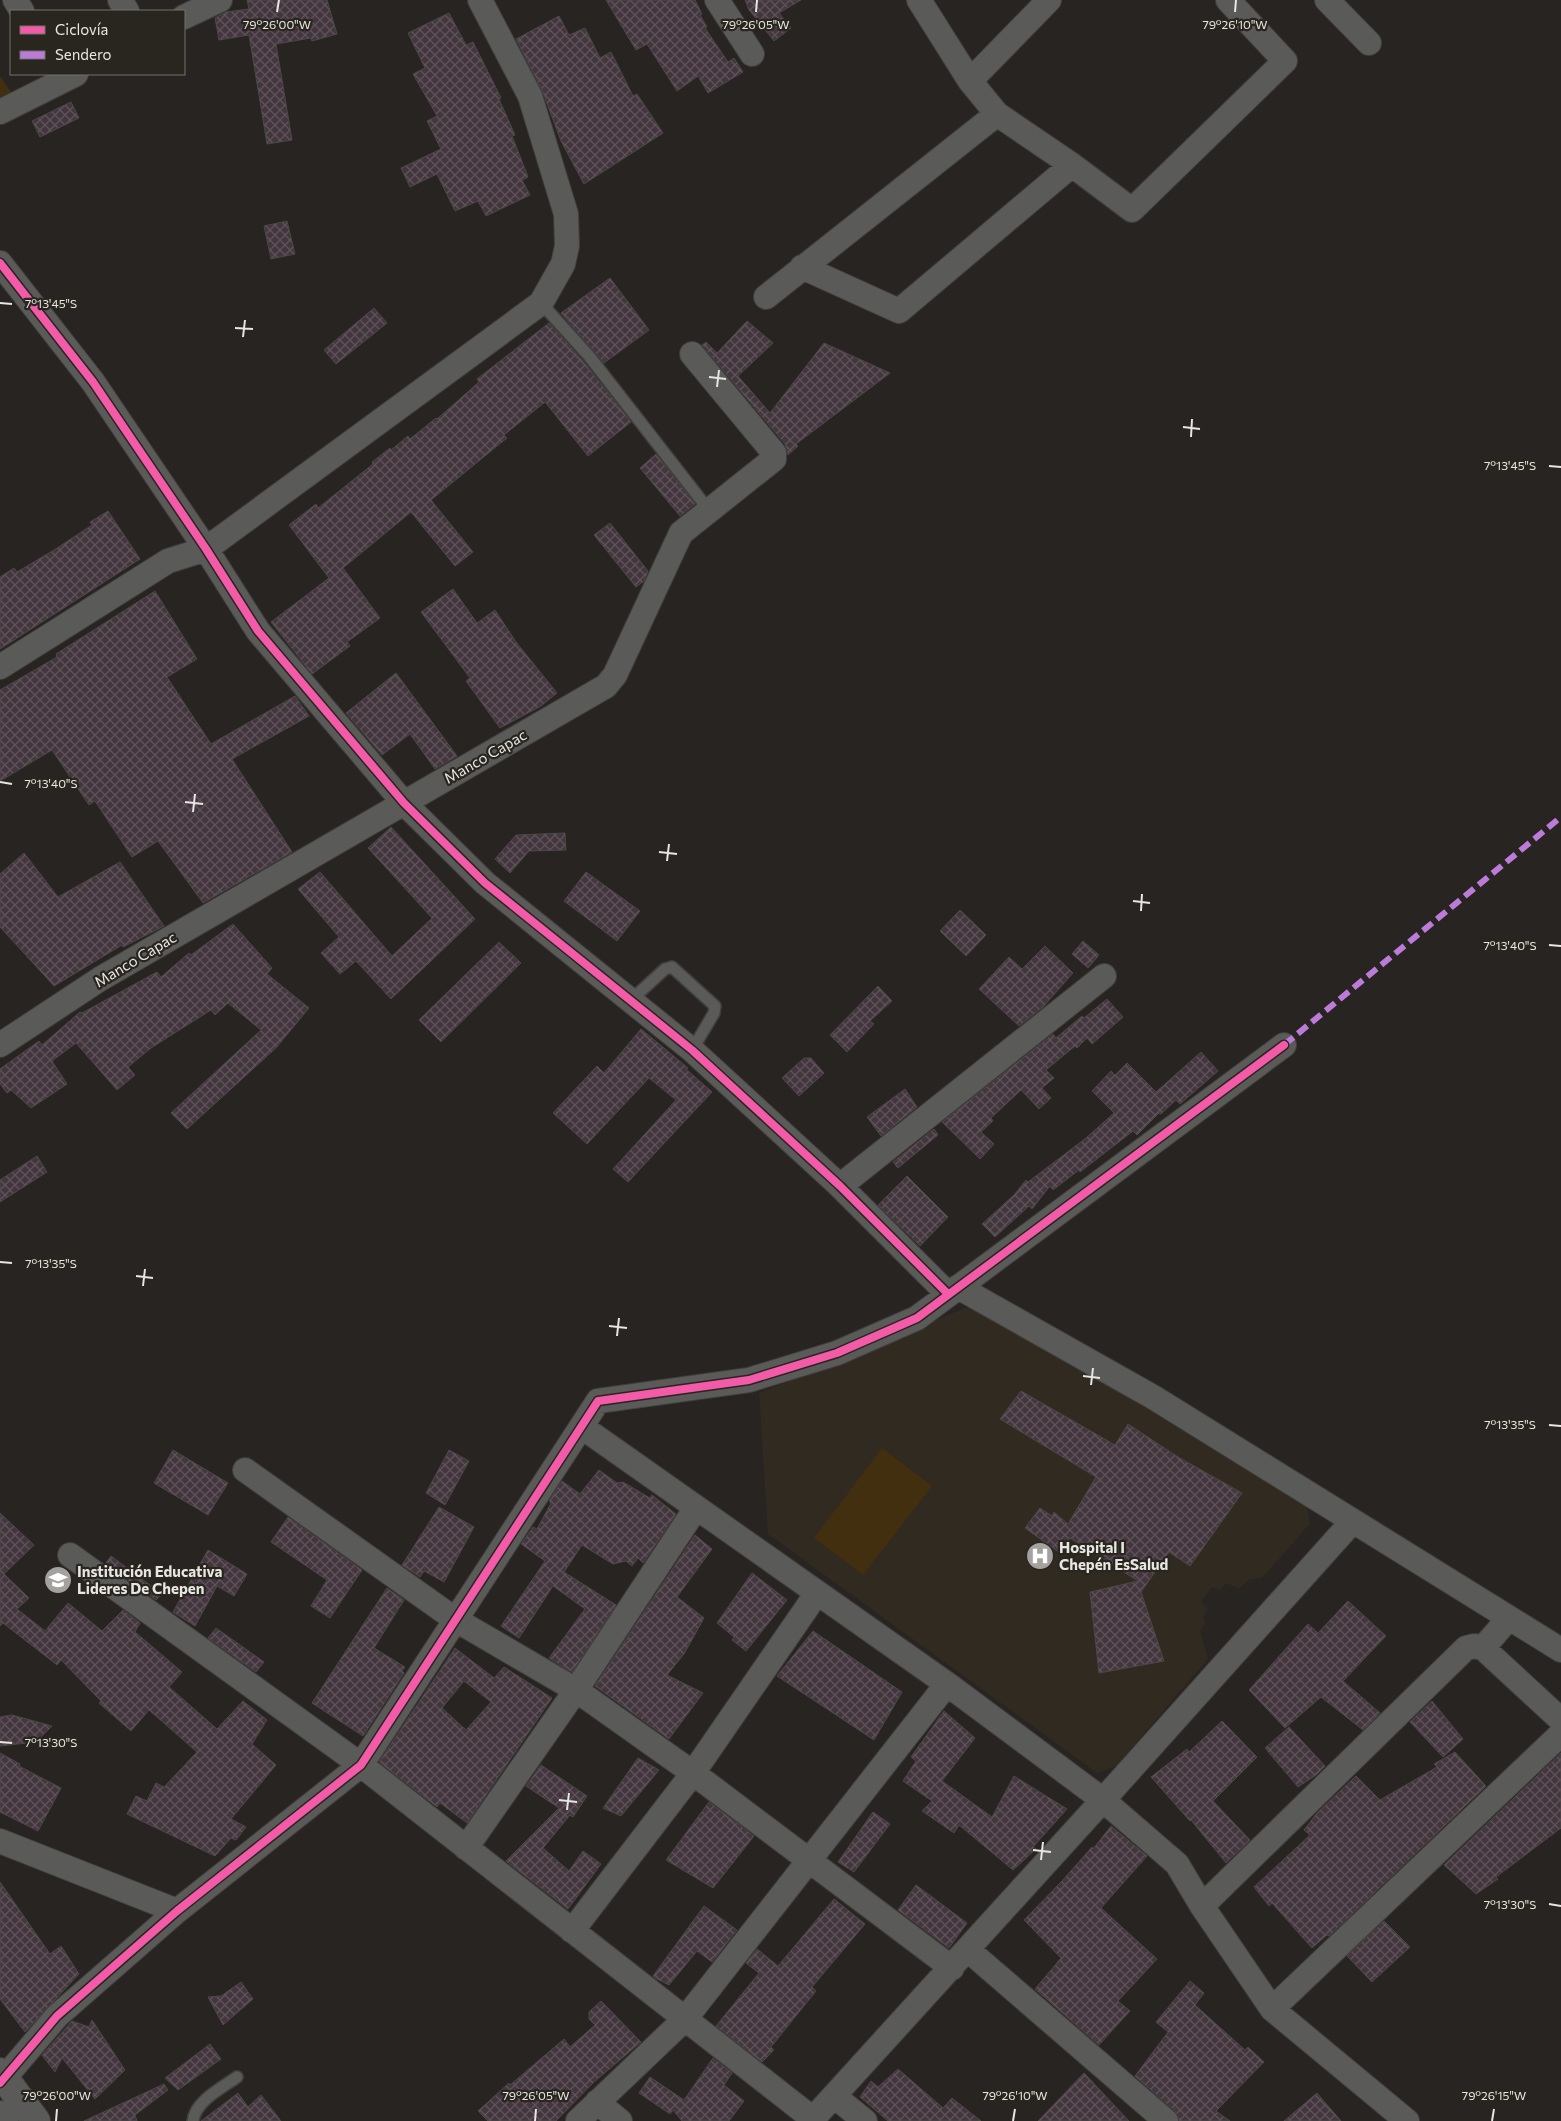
<svg xmlns="http://www.w3.org/2000/svg" width="1561" height="2121" font-family="Commissioner,sans-serif">
  <defs>
    <pattern id="building-cross-hatch" width="8" height="8" patternUnits="userSpaceOnUse" patternTransform="scale(1.25)"><rect width="8" height="8" fill="#44363e"/><path d="M0 0l8 8M0 8l8-8" fill="none" stroke="#5f535a"/></pattern>
  </defs>
  <rect width="100%" height="100%" fill="#272421"/>
  <path fill="#312a20" d="M 965,1308 L 987,1311 L 1307,1506 L 1310,1524 L 1262,1578 L 1250,1579 L 1239,1589 L 1226,1583 L 1220,1590 L 1212,1587 L 1201,1602 L 1208,1609 L 1203,1617 L 1205,1624 L 1200,1631 L 1208,1659 L 1116,1766 L 1097,1773 L 768,1534 L 759,1393 Z"/>
  <path fill="#412f10" d="M 0,76 L 11,92 L 0,98 Z
    M 882,1448 L 932,1486 L 863,1575 L 814,1538 Z"/>
  <path fill="url(#building-cross-hatch)" stroke="#4b4848" fill-rule="evenodd" d="M 247,0 L 327,0 L 337,34 L 312,41 L 311,38 L 276,44 L 292,140 L 267,144 L 249,35 L 219,40 L 215,18 L 226,12 L 249,9 Z
    M 606,0 L 695,0 L 702,14 L 700,15 L 707,27 L 705,28 L 728,62 L 734,58 L 743,72 L 708,93 L 698,76 L 677,91 L 647,44 L 636,50 Z
    M 745,0 L 801,0 L 779,13 L 791,28 L 774,41 L 749,10 Z
    M 449,13 L 466,45 L 473,42 L 501,98 L 499,99 L 515,135 L 512,136 L 528,177 L 522,180 L 530,195 L 486,216 L 478,201 L 455,211 L 437,174 L 410,187 L 401,168 L 441,149 L 427,121 L 437,116 L 413,74 L 425,68 L 408,33 Z
    M 559,16 L 569,35 L 585,28 L 600,58 L 611,52 L 633,96 L 637,94 L 663,133 L 584,184 L 561,141 L 542,90 L 516,39 Z
    M 71,102 L 79,118 L 40,137 L 32,121 Z
    M 287,221 L 295,254 L 271,259 L 264,226 Z
    M 610,278 L 649,330 L 604,363 L 561,313 Z
    M 374,308 L 387,323 L 336,364 L 324,350 Z
    M 747,321 L 773,343 L 738,376 L 770,413 L 824,343 L 890,373 L 796,444 L 798,446 L 788,455 L 785,444 L 702,345 L 706,342 L 717,353 Z
    M 549,323 L 583,361 L 631,422 L 588,456 L 545,402 L 504,435 L 507,438 L 431,500 L 473,552 L 455,566 L 411,512 L 343,568 L 380,618 L 347,642 L 350,646 L 312,674 L 271,622 L 329,578 L 289,525 L 316,504 L 318,508 L 373,464 L 372,462 L 390,448 L 391,450 L 408,436 L 410,439 L 436,418 L 437,419 L 479,382 L 477,379 Z
    M 656,454 L 695,504 L 680,516 L 640,468 Z
    M 108,511 L 140,559 L 0,649 L 0,577 L 14,568 L 17,572 L 54,550 L 92,525 L 90,522 Z
    M 610,523 L 648,571 L 644,581 L 636,587 L 594,535 Z
    M 453,589 L 477,623 L 495,610 L 516,642 L 557,693 L 541,706 L 500,728 L 466,681 L 470,678 L 421,612 Z
    M 155,591 L 197,659 L 167,677 L 211,744 L 295,696 L 309,716 L 232,759 L 292,852 L 203,903 L 158,841 L 132,857 L 95,801 L 89,805 L 52,750 L 0,781 L 0,690 L 57,657 L 56,654 Z
    M 396,673 L 457,756 L 435,769 L 410,734 L 382,755 L 346,713 Z
    M 391,827 L 475,919 L 391,999 L 356,961 L 340,974 L 321,953 L 339,937 L 298,889 L 320,872 L 392,956 L 432,918 L 368,848 Z
    M 565,833 L 566,850 L 529,851 L 510,873 L 495,859 L 516,835 Z
    M 24,853 L 58,897 L 120,862 L 164,926 L 123,947 L 122,945 L 54,986 L 0,927 L 0,874 Z
    M 586,872 L 640,911 L 617,941 L 564,901 Z
    M 960,910 L 986,935 L 966,956 L 940,931 Z
    M 233,924 L 272,968 L 267,974 L 309,1008 L 276,1048 L 187,1129 L 171,1113 L 261,1030 L 228,1003 L 215,1015 L 211,1010 L 151,1048 L 128,1067 L 135,1075 L 117,1090 L 76,1043 L 52,1061 L 67,1084 L 31,1108 L 11,1090 L 7,1093 L 0,1084 L 0,1069 L 39,1041 L 42,1045 L 80,1012 L 82,1013 L 157,972 L 161,977 L 189,953 L 191,955 Z
    M 1083,941 L 1099,955 L 1088,968 L 1072,954 Z
    M 499,942 L 521,963 L 441,1042 L 419,1020 Z
    M 1045,946 L 1073,973 L 1043,1007 L 1019,1026 L 979,989 L 1009,957 L 1022,969 Z
    M 878,986 L 892,1001 L 870,1021 L 874,1024 L 847,1052 L 830,1035 Z
    M 1107,999 L 1123,1017 L 1092,1044 L 1087,1038 L 1077,1048 L 1075,1046 L 1046,1070 L 1054,1078 L 1042,1088 L 1051,1098 L 1039,1109 L 1021,1090 L 991,1118 L 993,1121 L 981,1132 L 994,1144 L 980,1159 L 942,1122 L 1053,1034 L 1056,1038 L 1082,1016 L 1084,1018 Z
    M 641,1029 L 688,1068 L 686,1069 L 712,1092 L 628,1182 L 613,1169 L 676,1100 L 649,1078 L 587,1144 L 553,1113 L 597,1066 L 604,1073 Z
    M 1201,1052 L 1218,1071 L 1180,1104 L 1176,1100 L 1161,1114 L 1159,1113 L 1137,1135 L 1133,1131 L 1080,1172 L 1079,1170 L 1053,1190 L 1050,1186 L 1032,1209 L 1029,1206 L 995,1237 L 982,1224 L 1014,1195 L 1026,1180 L 1028,1182 L 1086,1138 L 1114,1113 L 1092,1091 L 1111,1071 L 1115,1075 L 1127,1063 L 1156,1092 Z
    M 804,1058 L 811,1058 L 824,1073 L 799,1096 L 782,1078 Z
    M 905,1089 L 917,1107 L 881,1136 L 867,1117 Z
    M 934,1129 L 938,1135 L 898,1168 L 893,1162 Z
    M 37,1156 L 47,1172 L 0,1202 L 0,1180 Z
    M 907,1176 L 948,1217 L 920,1246 L 878,1205 Z
    M 1021,1391 L 1115,1445 L 1128,1424 L 1178,1457 L 1242,1493 L 1190,1566 L 1169,1552 L 1141,1592 L 1164,1661 L 1099,1673 L 1090,1592 L 1138,1581 L 1070,1538 L 1060,1553 L 1025,1528 L 1040,1508 L 1052,1516 L 1054,1512 L 1068,1524 L 1096,1477 L 1000,1419 Z
    M 173,1450 L 228,1483 L 208,1515 L 154,1483 Z
    M 449,1450 L 469,1461 L 445,1505 L 426,1493 Z
    M 599,1470 L 617,1483 L 623,1482 L 650,1498 L 652,1495 L 676,1514 L 643,1563 L 638,1558 L 632,1566 L 626,1561 L 613,1564 L 582,1545 L 564,1572 L 616,1605 L 572,1672 L 549,1658 L 585,1609 L 553,1586 L 519,1638 L 501,1626 L 545,1561 L 521,1544 L 533,1527 L 537,1529 L 551,1503 L 549,1501 L 562,1481 L 580,1494 Z
    M 439,1507 L 474,1527 L 444,1582 L 424,1571 L 420,1577 L 402,1565 Z
    M 0,1513 L 34,1545 L 4,1574 L 29,1598 L 17,1609 L 45,1631 L 68,1603 L 102,1631 L 123,1610 L 140,1623 L 135,1632 L 182,1672 L 169,1687 L 217,1729 L 243,1701 L 267,1720 L 252,1744 L 276,1765 L 231,1819 L 246,1827 L 236,1840 L 231,1838 L 215,1856 L 127,1814 L 136,1796 L 147,1801 L 156,1783 L 164,1787 L 197,1752 L 149,1710 L 131,1731 L 99,1703 L 101,1701 L 61,1660 L 57,1665 L 3,1623 L 0,1626 Z
    M 288,1517 L 362,1570 L 330,1618 L 311,1606 L 327,1580 L 271,1542 Z
    M 695,1535 L 712,1549 L 677,1597 L 704,1618 L 684,1654 L 667,1675 L 703,1693 L 669,1739 L 595,1686 Z
    M 208,1550 L 247,1574 L 234,1596 L 217,1586 L 195,1626 L 173,1612 Z
    M 111,1556 L 162,1594 L 156,1600 L 105,1564 Z
    M 752,1573 L 787,1600 L 746,1651 L 732,1640 L 734,1637 L 717,1623 Z
    M 387,1588 L 404,1600 L 374,1648 L 405,1667 L 402,1671 L 404,1673 L 363,1736 L 312,1703 Z
    M 1348,1601 L 1386,1636 L 1343,1681 L 1380,1713 L 1363,1730 L 1321,1697 L 1285,1728 L 1249,1690 L 1308,1624 L 1318,1633 Z
    M 216,1628 L 264,1662 L 256,1672 L 208,1638 Z
    M 813,1631 L 902,1692 L 874,1740 L 777,1676 Z
    M 455,1648 L 494,1678 L 504,1667 L 552,1698 L 467,1823 L 440,1803 L 437,1807 L 379,1762 ZM 464,1681 L 491,1702 L 466,1730 L 442,1708 Z
    M 1432,1701 L 1463,1739 L 1443,1757 L 1410,1722 Z
    M 944,1711 L 975,1738 L 942,1781 L 992,1817 L 1014,1776 L 1067,1809 L 1033,1847 L 1036,1849 L 1013,1870 L 959,1825 L 954,1833 L 922,1811 L 932,1801 L 903,1781 L 916,1761 L 911,1757 Z
    M 12,1715 L 52,1726 L 36,1742 L 0,1746 L 0,1717 Z
    M 1222,1721 L 1257,1757 L 1213,1801 L 1250,1840 L 1226,1863 L 1191,1820 L 1190,1821 L 1151,1777 L 1187,1749 L 1189,1752 Z
    M 1289,1727 L 1325,1766 L 1316,1775 L 1298,1787 L 1265,1748 Z
    M 1455,1752 L 1486,1786 L 1329,1936 L 1327,1935 L 1312,1948 L 1272,1903 L 1269,1906 L 1254,1887 L 1310,1835 L 1304,1830 L 1317,1813 L 1356,1776 L 1380,1800 L 1437,1767 L 1434,1764 Z
    M 0,1753 L 20,1764 L 19,1766 L 61,1788 L 38,1831 L 0,1812 Z
    M 1561,1753 L 1561,1828 L 1496,1877 L 1498,1879 L 1476,1894 L 1444,1865 Z
    M 638,1758 L 659,1770 L 621,1816 L 603,1808 Z
    M 541,1765 L 587,1796 L 573,1817 L 570,1815 L 543,1848 L 569,1871 L 583,1851 L 601,1864 L 568,1909 L 506,1861 L 559,1808 L 526,1786 Z
    M 709,1802 L 754,1836 L 713,1888 L 666,1860 Z
    M 873,1812 L 890,1824 L 854,1872 L 838,1862 Z
    M 1111,1826 L 1147,1856 L 1101,1908 L 1157,1959 L 1118,2001 L 1130,2011 L 1099,2045 L 1035,1989 L 1061,1958 L 1024,1920 L 1062,1881 L 1092,1847 L 1093,1849 Z
    M 0,1882 L 50,1954 L 61,1946 L 79,1974 L 25,2032 L 0,1999 Z
    M 916,1885 L 967,1923 L 949,1948 L 898,1910 Z
    M 834,1899 L 865,1924 L 812,1987 L 816,1991 L 771,2047 L 774,2050 L 762,2062 L 716,2026 L 759,1973 L 746,1963 L 757,1949 L 778,1966 Z
    M 704,1906 L 737,1930 L 712,1962 L 697,1951 L 669,1985 L 655,1978 L 653,1976 Z
    M 1384,1921 L 1410,1947 L 1372,1982 L 1347,1956 Z
    M 1190,1981 L 1204,1993 L 1195,2005 L 1245,2050 L 1248,2047 L 1264,2062 L 1216,2111 L 1230,2121 L 1179,2121 L 1175,2111 L 1135,2076 L 1168,2032 L 1156,2022 Z
    M 241,1982 L 253,1999 L 223,2025 L 208,1997 L 221,1996 Z
    M 601,2001 L 641,2042 L 594,2082 L 556,2121 L 488,2121 L 478,2111 L 509,2083 L 510,2085 L 564,2039 L 570,2047 L 595,2025 L 589,2019 L 589,2012 Z
    M 92,2020 L 125,2070 L 95,2099 L 62,2058 L 55,2072 L 42,2055 L 72,2021 L 89,2027 Z
    M 210,2044 L 221,2059 L 178,2090 L 165,2078 Z
    M 713,2058 L 732,2073 L 724,2085 L 744,2101 L 729,2121 L 682,2121 L 673,2110 L 670,2114 L 639,2093 L 650,2077 L 684,2100 Z
    M 898,2069 L 943,2108 L 952,2098 L 981,2121 L 888,2121 L 860,2097 L 871,2081 L 878,2087 Z
    M 1084,2073 L 1129,2121 L 1038,2121 Z
    M 164,2084 L 168,2090 L 135,2115 L 137,2121 L 84,2121 Z
    M 238,2093 L 248,2107 L 261,2095 L 281,2121 L 201,2121 Z
    M 1317,2093 L 1341,2121 L 1284,2121 Z"/>
  <g fill="none" stroke-linecap="round" stroke-linejoin="round">
    <g stroke="#413f3d" stroke-width="14">
      <path id="service" d="M 541,303 L 589,356 L 708,509
        M 630,1001 L 665,969 L 672,967 L 715,1006 L 714,1013 L 692,1050
        M 193,2121 C 195,2101 222,2088 237,2077"/>
    </g>
    <g stroke="#413f3d" stroke-width="26">
      <path id="minor" d="M 15,0 L 22,11
        M 120,0 L 127,11
        M 717,0 L 752,54
        M 919,0 L 970,81 L 997,114 L 1072,165 L 1132,210 L 1285,61 L 1228,0
        M 1327,0 L 1369,43
        M 184,17 L 220,0
        M 970,81 L 1049,0
        M 0,112 L 76,74
        M 0,263 L 93,382 L 206,549 L 258,631 L 404,803 L 485,883 L 692,1050 L 840,1186 L 948,1294
        M 802,267 L 899,311 L 1072,165
        M 766,297 L 997,114
        M 0,667 L 168,561 L 206,549 L 541,303 L 563,264 L 567,246 L 566,214 L 530,96 L 480,0
        M 0,1045 L 100,979 L 606,686 L 615,675 L 681,533 L 774,459 L 774,453 L 692,354
        M 840,1186 L 1104,976
        M 958,1287 L 1153,1397 L 1561,1650
        M 582,1427 L 947,1684 L 1103,1800 L 1177,1864 L 1202,1906 L 1272,2009 L 1407,2121
        M 245,1470 L 456,1620 L 576,1690 L 693,1773 L 952,1968
        M 70,1555 L 361,1765 L 813,2119
        M 1483,1648 L 1509,1618
        M 0,1841 L 177,1911
        M 466,1848 L 576,1690 L 696,1508
        M 1202,1906 L 1466,1648 L 1474,1646 L 1483,1648 L 1561,1720
        M 572,1931 L 693,1773 L 817,1593
        M 968,1950 L 1166,2121
        M 1272,2009 L 1561,1734
        M 0,2083 L 57,2016 L 177,1911 L 361,1765 L 598,1401 L 749,1380 L 837,1353 L 917,1318 L 1284,1045
        M 834,2096 L 865,2121
        M 597,2102 L 620,2121
        M 578,2121 L 685,2019 L 947,1684
        M 811,2121 L 1103,1800 L 1352,1522"/>
    </g>
    <g stroke="#413f3d" stroke-width="30">
      <path id="tertiary" d="M 0,2072 L 36,2121
        M 0,2115 L 4,2121"/>
    </g>
    <use href="#service" stroke="#5a5a59" stroke-width="11"/>
    <use href="#minor" stroke="#5a5a59" stroke-width="24"/>
    <use href="#tertiary" stroke="#5a5a59" stroke-width="28"/>
    <path stroke="#bd7bd9" stroke-width="6" stroke-dasharray="12 6" stroke-linecap="butt" d="M 1284,1045 L 1561,817"/>
    <g stroke="#29251f" stroke-width="11">
      <path id="cycleway" d="M 0,263 L 93,382 L 206,549 L 258,631 L 404,803 L 485,883 L 692,1050 L 840,1186 L 948,1294
        M 0,2083 L 57,2016 L 177,1911 L 361,1765 L 598,1401 L 749,1380 L 837,1353 L 917,1318 L 1284,1045"/>
    </g>
    <use href="#cycleway" stroke="#f35aa7" stroke-width="8"/>
  </g>
  <path fill="none" stroke="#e8e6e2" stroke-width="2" d="M 277,12 L 279,0M 756,12 L 757,0M 1235,12 L 1236,0M 0,303 L 12,304M 235,328 L 253,329M 243,337 L 245,320M 709,377 L 726,379M 717,387 L 719,370M 1183,427 L 1200,429M 1191,437 L 1192,419M 1549,466 L 1561,467M 0,782 L 12,784M 185,802 L 203,804M 193,812 L 195,794M 659,852 L 677,854M 667,861 L 669,844M 1133,901 L 1150,903M 1141,911 L 1142,894M 1549,945 L 1561,946M 0,1262 L 12,1263M 136,1276 L 153,1278M 143,1286 L 145,1269M 609,1326 L 627,1328M 617,1336 L 619,1318M 1083,1376 L 1100,1378M 1091,1385 L 1093,1368M 1549,1425 L 1561,1426M 0,1742 L 12,1743M 559,1800 L 577,1802M 567,1810 L 569,1793M 1033,1850 L 1051,1852M 1041,1860 L 1043,1842M 1549,1904 L 1561,1906M 56,2121 L 57,2109M 535,2121 L 536,2109M 1013,2121 L 1015,2109M 1492,2121 L 1494,2109"/>
  <defs>
    <g id="hospital-disc" transform="scale(1.4375)"><circle r="9.5" fill="#a4a29e" stroke="#29251f"/><path d="M-5-5h3v3.5h4V-5h3V5h-3V1.5h-4V5h-3Z" fill="#fff"/></g>
    <g id="school-disc" transform="scale(1.4375)"><circle r="9.5" fill="#a4a29e" stroke="#29251f"/><path d="M0-5L7-2L0 1L-7-2ZM-4 1L0 2.5L4 1V4Q0 6-4 4Z" fill="#fff"/></g>
  </defs>
  <g fill-rule="evenodd">
    <use href="#hospital-disc" x="1040" y="1556"/>
    <use href="#school-disc" x="58" y="1580"/>
  </g>
  <g text-anchor="middle" dominant-baseline="central" stroke-width="4.5" stroke-linejoin="round" paint-order="stroke">
    <g font-size="15" fill="#e8e6e2" stroke="#29251f">
      <text transform="translate(485 756) rotate(-30)">Manco Capac</text>
      <text transform="translate(135 959) rotate(-31)">Manco Capac</text>
    </g>
    <g font-size="15" font-weight="bold" fill="#e8e6e2" stroke="#29251f" text-anchor="start">
      <text x="1059" y="1547">Hospital I<tspan x="1059" dy="17">Chepén EsSalud</tspan></text>
      <text x="77" y="1571">Institución Educativa<tspan x="77" dy="17">Lideres De Chepen</tspan></text>
    </g>
  </g>
  <g font-size="12" text-anchor="middle" fill="#e8e6e2" stroke="#29251f" stroke-width="4.5" stroke-linejoin="round" paint-order="stroke">
    <text x="277" y="29">79°26'00"W</text>
    <text x="756" y="29">79°26'05"W</text>
    <text x="1235" y="29">79°26'10"W</text>
    <text x="51" y="308">7°13'45"S</text>
    <text x="1510" y="470">7°13'45"S</text>
    <text x="51" y="788">7°13'40"S</text>
    <text x="1510" y="950">7°13'40"S</text>
    <text x="51" y="1268">7°13'35"S</text>
    <text x="1510" y="1429">7°13'35"S</text>
    <text x="51" y="1747">7°13'30"S</text>
    <text x="1510" y="1909">7°13'30"S</text>
    <text x="57" y="2100">79°26'00"W</text>
    <text x="536" y="2100">79°26'05"W</text>
    <text x="1015" y="2100">79°26'10"W</text>
    <text x="1494" y="2100">79°26'15"W</text>
  </g>
  <rect x="10" y="10" width="175" height="65" fill="#29251f" stroke="#75726d"/>
  <rect x="20" y="26" width="25" height="8" fill="#f35aa7" stroke="#75726d"/>
  <text x="55" y="35" font-size="15" fill="#e8e6e2">Ciclovía</text>
  <rect x="20" y="51" width="25" height="8" fill="#bd7bd9" stroke="#75726d"/>
  <text x="55" y="60" font-size="15" fill="#e8e6e2">Sendero</text>
</svg>
